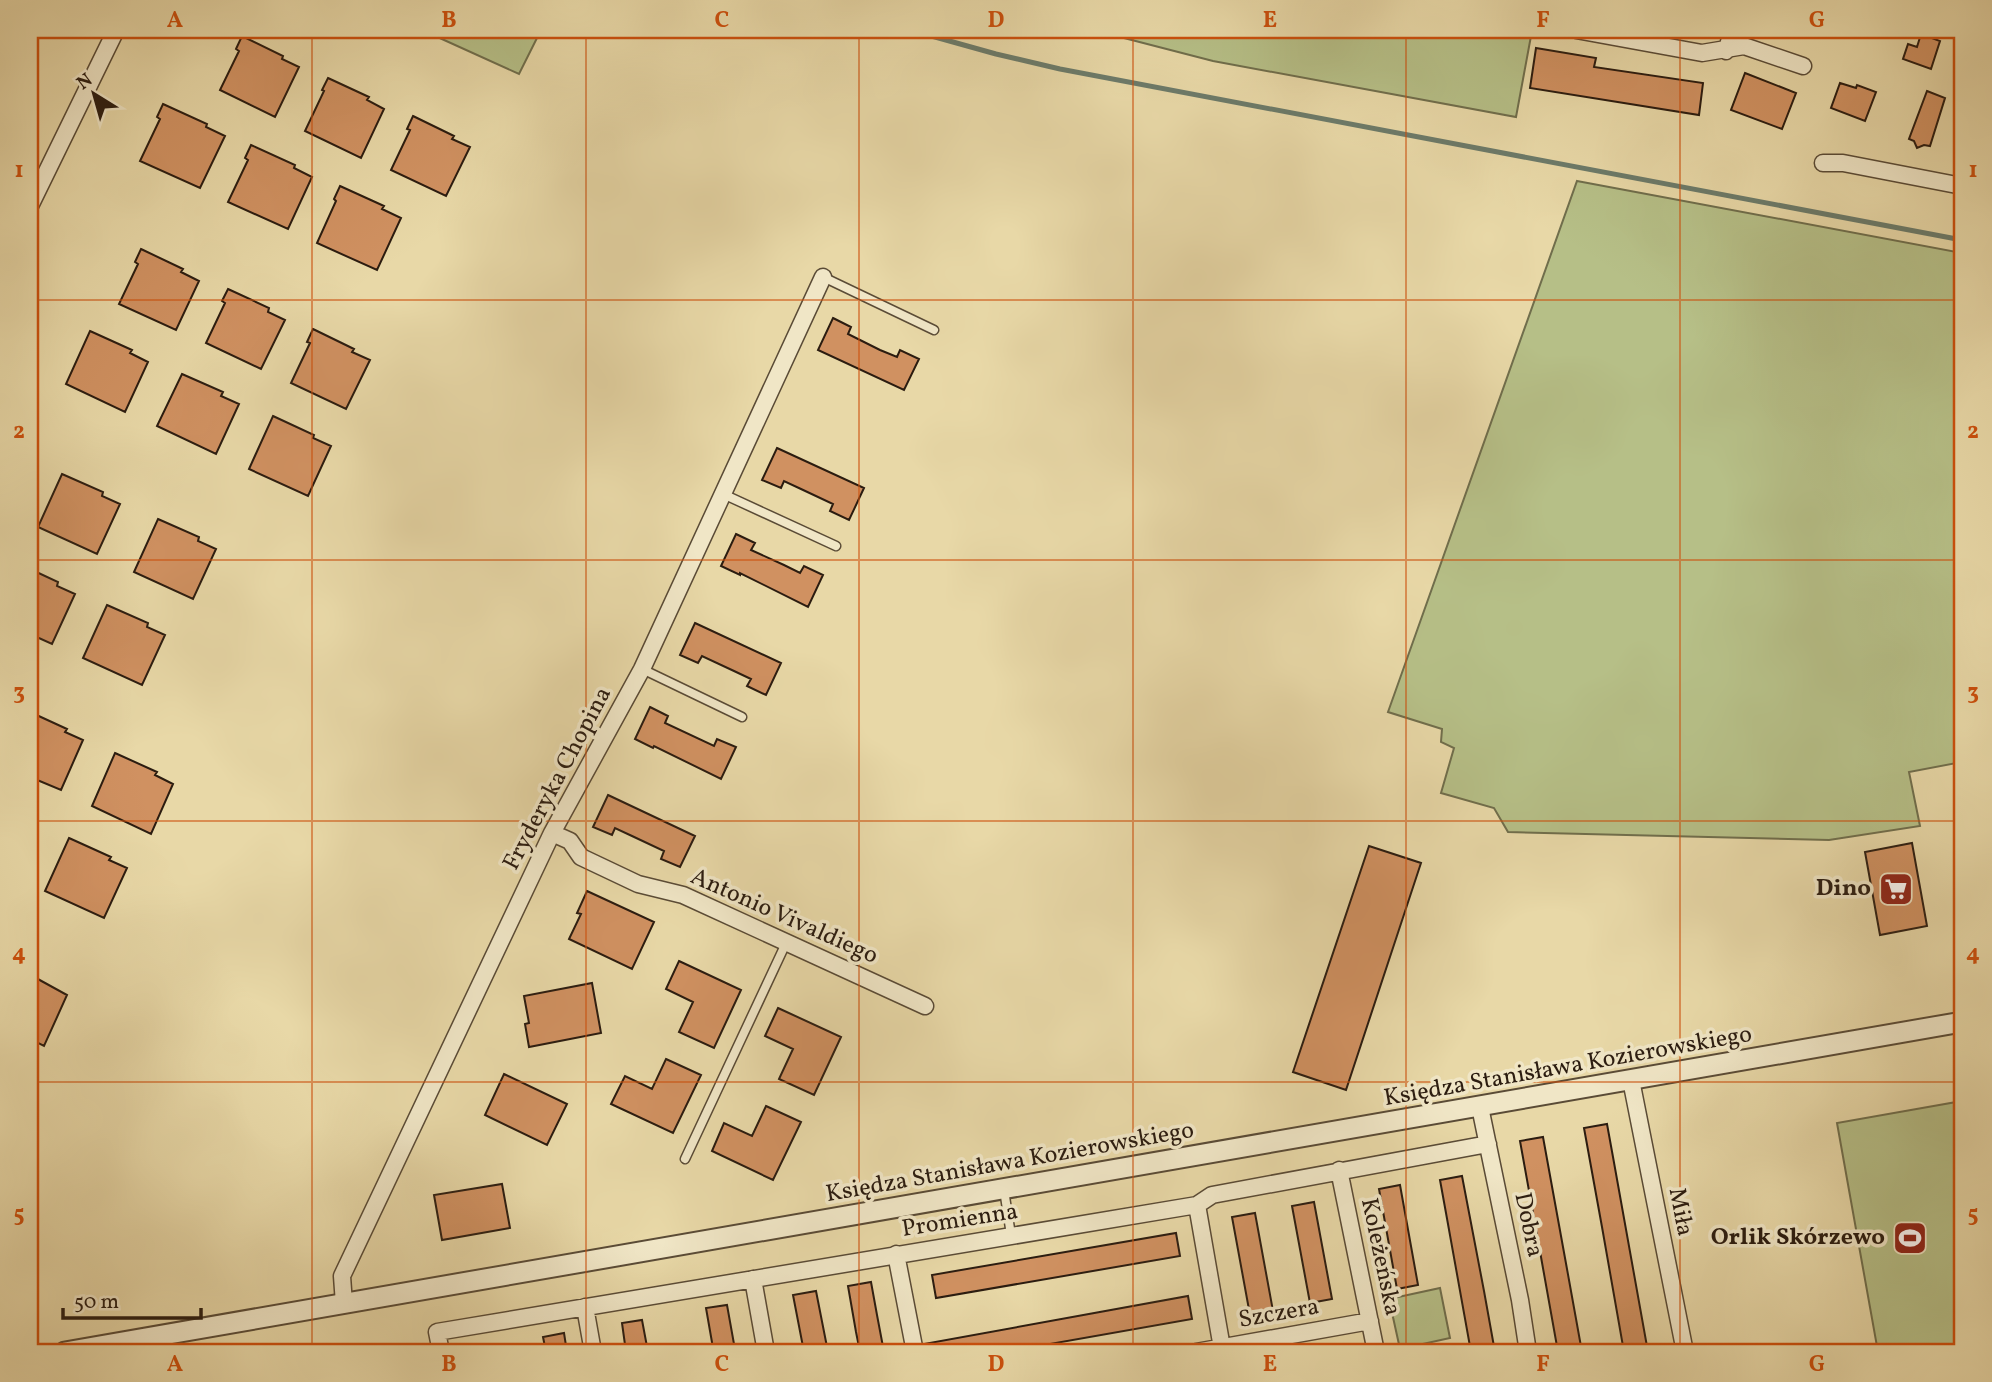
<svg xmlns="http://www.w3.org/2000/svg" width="1992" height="1382" font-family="Vollkorn,serif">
  <rect width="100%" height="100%" fill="#e8d8a7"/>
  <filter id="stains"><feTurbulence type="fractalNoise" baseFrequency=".00286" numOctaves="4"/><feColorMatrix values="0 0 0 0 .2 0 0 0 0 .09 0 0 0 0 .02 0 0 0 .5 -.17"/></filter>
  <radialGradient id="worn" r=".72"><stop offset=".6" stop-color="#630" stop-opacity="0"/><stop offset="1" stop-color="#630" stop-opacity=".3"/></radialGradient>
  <path fill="#b6bf87" stroke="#706e4c" stroke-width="2" d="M 422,30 L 541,30 L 519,74 Z
    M 1093,30 L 1498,30 L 1531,36 L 1516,117 L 1213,61 Z
    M 1577,181 L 1962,253 L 1962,762 L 1909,772 L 1920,826 L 1829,840 L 1508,832 L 1494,808 L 1441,793 L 1454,748 L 1441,742 L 1442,729 L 1388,712 Z
    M 1962,1101 L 1962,1352 L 1878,1352 L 1837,1123 Z
    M 1440,1288 L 1450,1338 L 1400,1349 L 1389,1299 Z"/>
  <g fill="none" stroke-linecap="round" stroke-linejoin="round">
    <path stroke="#6c7b6a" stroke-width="5" d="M 910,30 L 996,54 L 1060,69 L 1962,240"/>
  </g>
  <path fill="#d09161" stroke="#2b1c10" stroke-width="2" d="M 1921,34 L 1940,41 L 1931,69 L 1903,59 L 1908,44 L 1917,47 Z
    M 242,36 L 283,56 L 282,59 L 299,67 L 275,117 L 220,90 L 239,51 L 236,49 Z
    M 1536,48 L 1596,58 L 1594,67 L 1703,83 L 1699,115 L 1530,88 Z
    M 1745,73 L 1796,93 L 1782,129 L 1731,110 Z
    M 328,78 L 369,97 L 367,100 L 384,109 L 361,158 L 305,131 L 324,91 L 322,90 Z
    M 1840,83 L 1856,88 L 1857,85 L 1876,92 L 1865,121 L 1831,108 Z
    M 1927,91 L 1945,98 L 1930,146 L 1924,145 L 1917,148 L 1914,141 L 1909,139 Z
    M 163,104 L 207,124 L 206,127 L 225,136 L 200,188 L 140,161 L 160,119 L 157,117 Z
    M 413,116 L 454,136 L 452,139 L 470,147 L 446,196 L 391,170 L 410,130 L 407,129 Z
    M 251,145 L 295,165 L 294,168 L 312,177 L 288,229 L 228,202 L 248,160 L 245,158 Z
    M 340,186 L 384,206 L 382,209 L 401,218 L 377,270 L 317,243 L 336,201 L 334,199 Z
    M 141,249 L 183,269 L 181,272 L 199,281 L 176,330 L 119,304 L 138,264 L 135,262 Z
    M 228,289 L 269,308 L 268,312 L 285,320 L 261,369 L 206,343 L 225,303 L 222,301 Z
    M 833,318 L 851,327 L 848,334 L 880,350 L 897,357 L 900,350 L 919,359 L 904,390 L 818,350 Z
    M 313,329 L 354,349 L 352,352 L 370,360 L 346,409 L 291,383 L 310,343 L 307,342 Z
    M 90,331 L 132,350 L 130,353 L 148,362 L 125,412 L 66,384 Z
    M 182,374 L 223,392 L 221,396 L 239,404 L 216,454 L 157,426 Z
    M 273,416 L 314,435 L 313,438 L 331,446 L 308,496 L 249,469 Z
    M 777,448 L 864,488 L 849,520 L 830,511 L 833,504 L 801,489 L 784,481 L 781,488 L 762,480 Z
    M 62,474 L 103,492 L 102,496 L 120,504 L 97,554 L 38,527 Z
    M 158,519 L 199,537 L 198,541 L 216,549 L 193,599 L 134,572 Z
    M 736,534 L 755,543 L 751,550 L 784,565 L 800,573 L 804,566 L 823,575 L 808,607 L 740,573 L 740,575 L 721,566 Z
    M 30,569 L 58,582 L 57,586 L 75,594 L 52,644 L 30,634 Z
    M 107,605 L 148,623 L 147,627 L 165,635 L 142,685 L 83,658 Z
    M 695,623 L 781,663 L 766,695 L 747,686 L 751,679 L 734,671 L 702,656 L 698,663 L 680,655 Z
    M 650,707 L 668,716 L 665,723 L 714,746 L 717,739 L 736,747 L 721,779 L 654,746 L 653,748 L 635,739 Z
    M 30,712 L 67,729 L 65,732 L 83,740 L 61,790 L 30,777 Z
    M 115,753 L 157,772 L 155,775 L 173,784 L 151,834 L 92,806 Z
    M 608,795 L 695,836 L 680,867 L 661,859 L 664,851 L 632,836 L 615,828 L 612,835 L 593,827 Z
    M 69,838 L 111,857 L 109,860 L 127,868 L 104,918 L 45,891 Z
    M 1912,843 L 1927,926 L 1880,935 L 1865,852 Z
    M 1369,846 L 1421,863 L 1346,1090 L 1293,1072 Z
    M 587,891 L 654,922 L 632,969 L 569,939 L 581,914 L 577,913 Z
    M 679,961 L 741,990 L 714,1048 L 679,1032 L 693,1002 L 666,989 Z
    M 36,978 L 67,995 L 44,1046 L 30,1039 L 30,979 L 34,981 Z
    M 592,983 L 601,1033 L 529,1047 L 525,1024 L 529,1023 L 524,996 Z
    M 778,1008 L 841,1037 L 814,1095 L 779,1079 L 793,1049 L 765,1036 Z
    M 666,1059 L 701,1075 L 673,1133 L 611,1104 L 625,1076 L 652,1089 Z
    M 504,1074 L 567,1104 L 547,1145 L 485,1115 Z
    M 766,1106 L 801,1122 L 773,1180 L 712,1151 L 724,1123 L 752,1136 Z
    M 1607,1124 L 1613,1157 L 1648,1352 L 1624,1352 L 1602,1227 L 1584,1128 Z
    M 1543,1137 L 1567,1269 L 1582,1352 L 1558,1352 L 1541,1257 L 1520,1141 Z
    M 1462,1176 L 1484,1291 L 1495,1352 L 1471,1352 L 1446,1213 L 1440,1180 Z
    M 502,1184 L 510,1228 L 442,1240 L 434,1195 Z
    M 1400,1185 L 1418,1285 L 1397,1289 L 1379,1189 Z
    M 1314,1202 L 1332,1299 L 1310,1303 L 1292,1206 Z
    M 1255,1213 L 1273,1311 L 1250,1315 L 1232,1217 Z
    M 1176,1233 L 1180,1256 L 936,1298 L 932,1275 Z
    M 871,1282 L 877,1315 L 884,1352 L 860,1352 L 856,1332 L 848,1286 Z
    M 816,1291 L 828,1352 L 804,1352 L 793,1295 Z
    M 1188,1296 L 1192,1319 L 1005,1352 L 925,1352 L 924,1344 Z
    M 727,1305 L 734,1344 L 713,1348 L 706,1308 Z
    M 642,1320 L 648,1352 L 626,1352 L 622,1323 Z
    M 564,1333 L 567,1352 L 546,1352 L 543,1337 Z"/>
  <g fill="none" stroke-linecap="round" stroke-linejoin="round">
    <g stroke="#5a4b36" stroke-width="11">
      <path id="service" d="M 823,277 L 934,330
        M 723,494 L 836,546
        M 642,669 L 742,717
        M 685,1159 L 787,941
        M 1004,1190 L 1011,1235"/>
    </g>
    <g stroke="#5a4b36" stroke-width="19">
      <path id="minor" d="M 1576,30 L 1702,53 L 1744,46 L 1803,66
        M 1726,51 L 1733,30
        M 1823,163 L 1843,163 L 1962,186
        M 30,206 L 116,30
        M 552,833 L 570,841 L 581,857 L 638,884 L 683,895 L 925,1006
        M 1631,1080 L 1685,1352
        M 1480,1107 L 1520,1300 L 1528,1352
        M 1339,1170 L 1376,1352
        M 1197,1205 L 1222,1348
        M 896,1254 L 915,1352
        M 753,1279 L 766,1352
        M 344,1304 L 342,1276 L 552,833 L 642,669 L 823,277
        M 585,1307 L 593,1352
        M 441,1352 L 437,1332 L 1197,1205 L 1212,1195 L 1488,1144
        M 1196,1352 L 1370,1321"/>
    </g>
    <g stroke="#5a4b36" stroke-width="23">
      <path id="tertiary" d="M 65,1352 L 1962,1022"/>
    </g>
    <use href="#service" stroke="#f0e6c6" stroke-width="8"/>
    <use href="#minor" stroke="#f0e6c6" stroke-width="16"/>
    <use href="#tertiary" stroke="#f0e6c6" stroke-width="19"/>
  </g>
  <path fill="none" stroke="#cc500d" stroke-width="2" stroke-opacity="0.55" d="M 312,30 L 312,1352M 586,30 L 586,1352M 859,30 L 859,1352M 1133,30 L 1133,1352M 1406,30 L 1406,1352M 1680,30 L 1680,1352M 30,300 L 1962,300M 30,560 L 1962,560M 30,821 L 1962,821M 30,1082 L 1962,1082"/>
  <defs>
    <g id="supermarket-square" transform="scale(1.75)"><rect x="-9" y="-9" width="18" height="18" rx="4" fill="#8f2418" stroke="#f0e6c6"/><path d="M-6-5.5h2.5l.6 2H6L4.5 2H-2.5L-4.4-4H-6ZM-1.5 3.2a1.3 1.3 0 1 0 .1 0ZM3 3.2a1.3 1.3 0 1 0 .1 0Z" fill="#fff"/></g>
    <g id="stadium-square" transform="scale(1.75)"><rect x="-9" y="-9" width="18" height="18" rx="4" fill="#8f2418" stroke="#f0e6c6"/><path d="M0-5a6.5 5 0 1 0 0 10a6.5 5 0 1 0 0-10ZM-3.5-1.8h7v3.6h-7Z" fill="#fff"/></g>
  </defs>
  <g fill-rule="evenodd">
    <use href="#supermarket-square" x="1896" y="889"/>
    <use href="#stadium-square" x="1910" y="1238"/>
  </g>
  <g text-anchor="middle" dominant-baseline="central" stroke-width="7" stroke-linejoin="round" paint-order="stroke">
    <g font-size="24" fill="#2b1c10" stroke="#f0e6c6">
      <text transform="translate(558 779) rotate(-62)">Fryderyka Chopina</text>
      <text transform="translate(784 917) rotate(24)">Antonio Vivaldiego</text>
      <text transform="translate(1568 1067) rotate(-10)">Księdza Stanisława Kozierowskiego</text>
      <text transform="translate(1010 1163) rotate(-10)">Księdza Stanisława Kozierowskiego</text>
      <text transform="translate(1680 1212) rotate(79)">Miła</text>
      <text transform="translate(960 1221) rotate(-9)">Promienna</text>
      <text transform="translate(1528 1225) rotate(78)">Dobra</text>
      <text transform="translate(1380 1257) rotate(78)">Koleżeńska</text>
      <text transform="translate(1279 1314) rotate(-10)">Szczera</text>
    </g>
    <g font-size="24" font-weight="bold" fill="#2b1c10" stroke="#f0e6c6" text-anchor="end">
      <text x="1871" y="889">Dino</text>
      <text x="1885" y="1238">Orlik Skórzewo</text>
    </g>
  </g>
  <rect width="1992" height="1382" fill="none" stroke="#e8d8a7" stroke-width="77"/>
  <g transform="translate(94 94) rotate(323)" stroke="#f0e6c6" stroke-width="5" paint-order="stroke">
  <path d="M0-5L12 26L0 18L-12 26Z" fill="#2b1c10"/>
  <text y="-10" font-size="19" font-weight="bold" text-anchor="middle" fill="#2b1c10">N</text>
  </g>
  <path d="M63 1308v10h138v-10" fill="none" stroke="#2b1c10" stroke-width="3.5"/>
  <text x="74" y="1308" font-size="21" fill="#2b1c10" stroke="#f0e6c6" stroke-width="5" paint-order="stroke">50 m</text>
  <rect x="38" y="38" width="1916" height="1306" fill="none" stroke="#cc500d" stroke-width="2.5"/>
  <g font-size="23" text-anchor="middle" font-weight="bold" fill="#cc500d">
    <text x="175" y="27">A</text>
    <text x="449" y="27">B</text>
    <text x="722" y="27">C</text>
    <text x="996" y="27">D</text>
    <text x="1270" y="27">E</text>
    <text x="1543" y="27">F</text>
    <text x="1817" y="27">G</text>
    <text x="19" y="177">1</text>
    <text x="1973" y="177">1</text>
    <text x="19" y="438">2</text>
    <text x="1973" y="438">2</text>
    <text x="19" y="699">3</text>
    <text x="1973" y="699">3</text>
    <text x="19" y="960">4</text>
    <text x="1973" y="960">4</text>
    <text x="19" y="1221">5</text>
    <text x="1973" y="1221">5</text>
    <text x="175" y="1371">A</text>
    <text x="449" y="1371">B</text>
    <text x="722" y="1371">C</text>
    <text x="996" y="1371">D</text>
    <text x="1270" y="1371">E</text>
    <text x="1543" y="1371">F</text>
    <text x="1817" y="1371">G</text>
  </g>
  <rect width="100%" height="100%" filter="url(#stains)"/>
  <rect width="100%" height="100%" fill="url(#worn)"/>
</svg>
